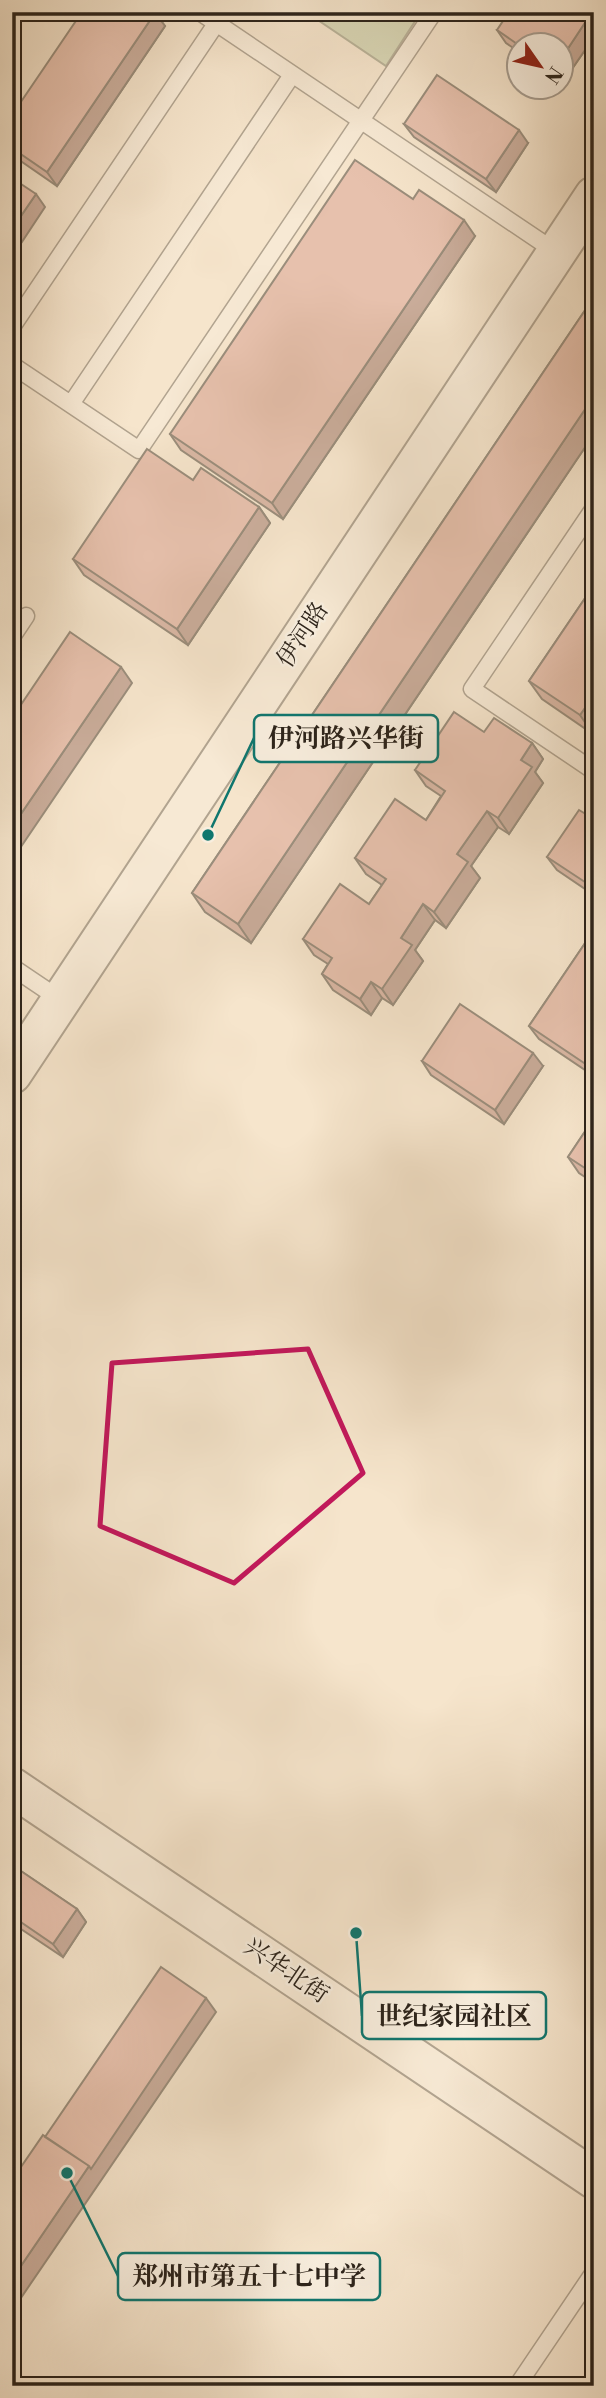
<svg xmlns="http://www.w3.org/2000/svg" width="606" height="2398" font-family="'Libre Bodoni','Noto Serif SC',serif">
  <rect width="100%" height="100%" fill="#f5e5cc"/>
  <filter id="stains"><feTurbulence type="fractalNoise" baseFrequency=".00286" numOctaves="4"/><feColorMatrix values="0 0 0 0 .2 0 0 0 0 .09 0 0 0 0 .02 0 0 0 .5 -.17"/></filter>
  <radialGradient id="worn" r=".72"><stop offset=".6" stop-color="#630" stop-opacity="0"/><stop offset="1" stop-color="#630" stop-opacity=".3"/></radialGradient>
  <path fill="#b6c69c" stroke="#72755c" stroke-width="2" d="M 306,12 L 421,12 L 386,66 Z"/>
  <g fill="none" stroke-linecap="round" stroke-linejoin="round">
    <g stroke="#5f5447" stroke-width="19">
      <path id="service" d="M 200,12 L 556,252
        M 12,327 L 224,12
        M 12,365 L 139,450 L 434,12
        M 71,404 L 292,75
        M 594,508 L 472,689 L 594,771
        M 12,637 L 26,616
        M 12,967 L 61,1000
        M 517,2386 L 594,2272"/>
    </g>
    <g stroke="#5f5447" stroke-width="42">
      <path id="tertiary" d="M 12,1074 L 594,196
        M 12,1787 L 594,2179"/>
    </g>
    <use href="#service" stroke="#f8eede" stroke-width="16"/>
    <use href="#tertiary" stroke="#f8eede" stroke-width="38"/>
  </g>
  <path fill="#b88075" stroke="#2d241b" stroke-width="2" d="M 594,12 L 594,37 L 563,82 L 561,80 L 561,46 L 519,46 L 519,52 L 506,43 L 497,30 Z
    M 155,13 L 165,26 L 57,186 L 12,155 L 12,115 Z
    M 404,124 L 528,143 L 496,192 L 414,137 Z
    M 413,199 L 475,236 L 283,519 L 181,450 L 170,434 Z
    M 594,297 L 594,434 L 251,943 L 205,912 L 192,893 Z
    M 193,480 L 259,507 L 270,523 L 188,645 L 84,575 L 73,559 Z
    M 594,585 L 593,734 L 542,699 L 529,681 Z
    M 484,732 L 532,743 L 543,759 L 535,772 L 543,783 L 509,834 L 498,827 L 471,866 L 480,878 L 446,928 L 435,920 L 415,950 L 423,961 L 393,1005 L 382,998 L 371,1015 L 333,990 L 322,974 L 328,964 L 314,955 L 303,939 L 369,904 L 382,885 L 366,874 L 355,858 L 426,820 L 441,796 L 426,786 L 415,770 Z
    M 594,819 L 594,895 L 557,870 L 547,857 Z
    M 594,930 L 594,1076 L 539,1039 L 529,1026 Z
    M 422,1061 L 543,1066 L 504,1124 L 431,1075 Z
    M 594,1118 L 594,1183 L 579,1173 L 568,1157 Z
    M 12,1865 L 77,1909 L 86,1922 L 63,1957 L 12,1923 Z"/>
  <path fill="#96685f" stroke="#2d241b" stroke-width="2" d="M 592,12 L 594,12 L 594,37 L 563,82 L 561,78 L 561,59 Z
    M 155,13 L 165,26 L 57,186 L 47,172 Z
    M 519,130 L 528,143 L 496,192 L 486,179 Z
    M 36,194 L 45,207 L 12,257 L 12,229 Z
    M 464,220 L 475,236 L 283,519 L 272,503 Z
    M 594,396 L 594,434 L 251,943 L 238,924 Z
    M 259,507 L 270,523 L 188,645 L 177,629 Z
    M 121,667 L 132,683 L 12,860 L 12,827 Z
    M 594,695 L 593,734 L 580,715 Z
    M 532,743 L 543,759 L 535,772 L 543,783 L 509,834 L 498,818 L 521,760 Z
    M 487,811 L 498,827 L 471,866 L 480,878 L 446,928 L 434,912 L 457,854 Z
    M 423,904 L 435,920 L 415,950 L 423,961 L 393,1005 L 382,989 L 401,938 Z
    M 371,982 L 382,998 L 371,1015 L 360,999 Z
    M 533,1053 L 543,1066 L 504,1124 L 495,1110 Z
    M 77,1909 L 86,1922 L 63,1957 L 53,1944 Z
    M 206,1998 L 216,2012 L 12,2311 L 12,2279 L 89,2166 Z"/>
  <path fill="#d69588" stroke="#2d241b" stroke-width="2" d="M 82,12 L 155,13 L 47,172 L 12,148 L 12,115 Z
    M 509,12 L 592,12 L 561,59 L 561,46 L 520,46 L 497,30 Z
    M 437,75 L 519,130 L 486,179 L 404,124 Z
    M 355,160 L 413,199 L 419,190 L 464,220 L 272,503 L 170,434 Z
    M 12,178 L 36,194 L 12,229 Z
    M 594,297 L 594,396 L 238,924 L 192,893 Z
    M 147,449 L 193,480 L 201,468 L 259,507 L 177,629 L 73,559 Z
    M 594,585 L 594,695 L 580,715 L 529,681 Z
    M 70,632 L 121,667 L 12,827 L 12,718 Z
    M 454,712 L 484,732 L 494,718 L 532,743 L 521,760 L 532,767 L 498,818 L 487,811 L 457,854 L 468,862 L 434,912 L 423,904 L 401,938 L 412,945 L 382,989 L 371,982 L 360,999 L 322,974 L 332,958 L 303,939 L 340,884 L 369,904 L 386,879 L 355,858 L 395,799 L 426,820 L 445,791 L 415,770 Z
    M 579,810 L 594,819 L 594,888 L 547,857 Z
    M 594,930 L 594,1068 L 593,1069 L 529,1026 Z
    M 460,1004 L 533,1053 L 495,1110 L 422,1061 Z
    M 594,1118 L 594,1174 L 568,1157 Z
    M 12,1865 L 77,1909 L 53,1944 L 12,1916 Z
    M 161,1967 L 206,1998 L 91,2169 L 89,2166 L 45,2137 Z
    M 43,2135 L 89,2166 L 12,2279 L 12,2180 Z"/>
  <path d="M0 0H606V2398H0ZM 308,1349 L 363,1473 L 234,1583 L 100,1526 L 112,1363 Z" fill="#f5e5cc" fill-opacity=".55" fill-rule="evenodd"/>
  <path fill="none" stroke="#c2185b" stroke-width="5" stroke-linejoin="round" d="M 308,1349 L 363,1473 L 234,1583 L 100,1526 L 112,1363 Z"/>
  <g text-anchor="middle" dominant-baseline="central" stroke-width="5" stroke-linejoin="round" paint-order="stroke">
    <g font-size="24" fill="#2d241b" stroke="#f8eede">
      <text transform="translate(303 635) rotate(-57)">伊河路</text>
      <text transform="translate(286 1971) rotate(34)">兴华北街</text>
    </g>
  </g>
  <path fill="none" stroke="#0f766e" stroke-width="2.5" d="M208 835L254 738M356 1933L362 2016M67 2173L118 2276"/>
  <g fill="#0f766e" stroke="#f8eede" stroke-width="2.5">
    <circle cx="208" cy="835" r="7"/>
    <circle cx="356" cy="1933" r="7"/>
    <circle cx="67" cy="2173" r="7"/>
  </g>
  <g fill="#f8eede" stroke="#0f766e" stroke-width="2.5">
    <rect x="254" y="715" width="184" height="47" rx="7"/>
    <rect x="362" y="1992" width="184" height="47" rx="7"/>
    <rect x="118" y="2253" width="262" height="47" rx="7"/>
  </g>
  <g font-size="26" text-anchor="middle" font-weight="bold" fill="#2d241b">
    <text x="346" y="747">伊河路兴华街</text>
    <text x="454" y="2025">世纪家园社区</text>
    <text x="249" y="2285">郑州市第五十七中学</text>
  </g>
  <rect width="606" height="2398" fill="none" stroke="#f5e5cc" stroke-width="42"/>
  <rect x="14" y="14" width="578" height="2370" fill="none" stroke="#2d241b" stroke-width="3.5"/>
  <rect x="21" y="21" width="564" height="2356" fill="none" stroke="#2d241b" stroke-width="2"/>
  <g transform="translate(540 66) rotate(124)"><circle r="33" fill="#f8eede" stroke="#a79d90" stroke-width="2"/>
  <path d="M0-5L12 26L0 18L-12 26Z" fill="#8f2418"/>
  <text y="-10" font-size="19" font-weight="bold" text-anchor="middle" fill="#2d241b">N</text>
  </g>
  <rect width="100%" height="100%" filter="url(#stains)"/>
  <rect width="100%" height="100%" fill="url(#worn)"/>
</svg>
